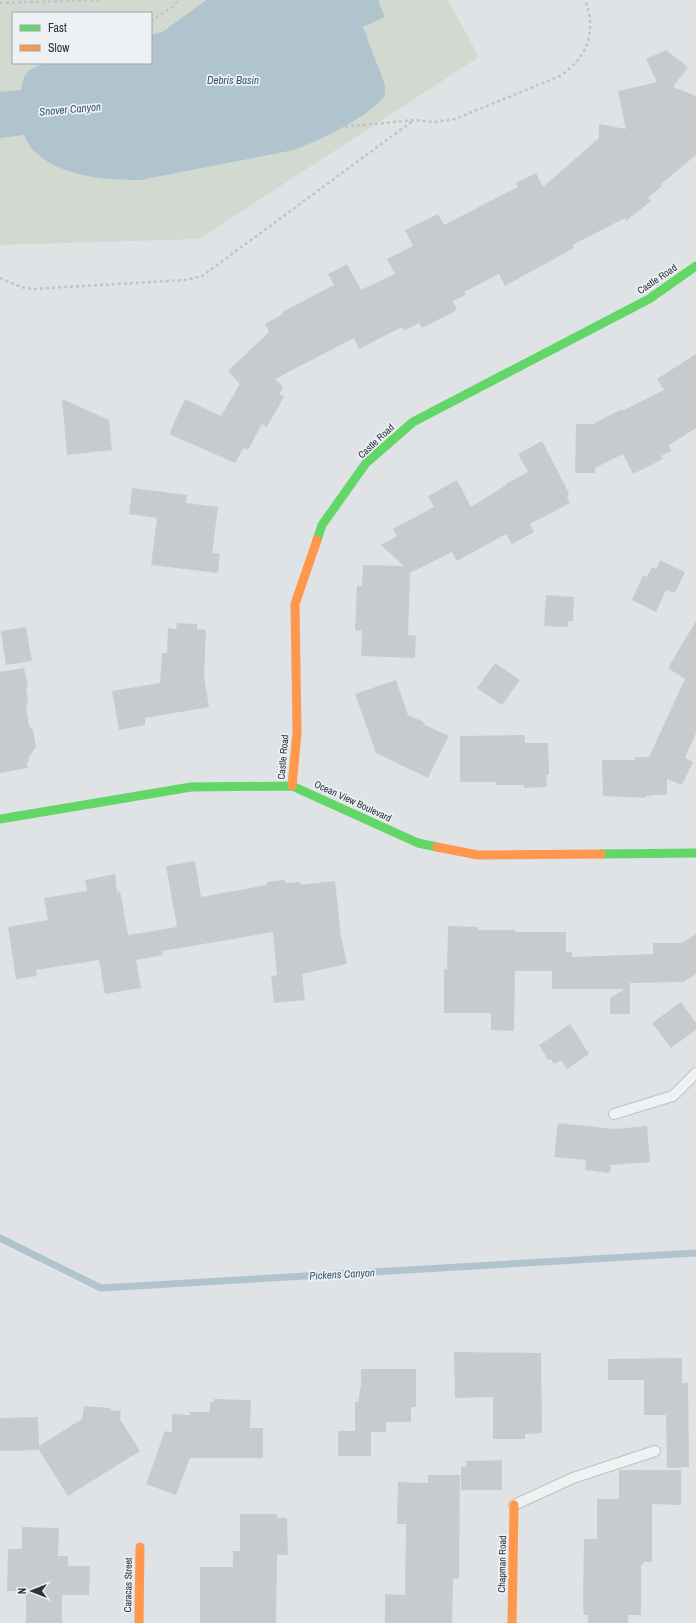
<svg xmlns="http://www.w3.org/2000/svg" width="696" height="1623" font-family="'Archivo Narrow',sans-serif">
  <rect width="100%" height="100%" fill="#e0e3e5"/>
  <path fill="#d2d9d1" fill-rule="evenodd" d="M 0,0 L 448,0 L 479,57 L 199,239 L 0,245 ZM 13,13 L 151,13 L 151,63 L 13,63 Z"/>
  <path fill="#b0c4ce" d="M 206,0 L 378,0 L 385,17 L 363,27 L 385,85 L 385,95 C 370,117 320,140 294,150 L 140,180 C 105,180 58,177 32,149 C 29,145 26,140 24,135 L 0,138 L 0,92 L 21,90 C 25,69 27,71 45,63 L 151,63 L 151,35 L 164,31 Z"/>
  <g fill="none" stroke-linecap="round" stroke-linejoin="round">
    <path stroke="#b0c4ce" stroke-width="7" d="M 0,1238 L 101,1288 L 696,1253"/>
  </g>
  <path fill="#c8cbcd" d="M 666,50 L 688,67 L 673,87 L 696,96 L 696,155 L 661,184 L 662,186 L 648,198 L 651,201 L 626,221 L 625,218 L 580,241 L 573,245 L 574,248 L 505,286 L 499,274 L 464,292 L 466,295 L 453,301 L 457,310 L 422,328 L 419,323 L 404,331 L 402,327 L 359,349 L 354,338 L 275,379 L 283,387 L 279,394 L 284,397 L 267,427 L 262,424 L 248,450 L 244,448 L 235,463 L 169,434 L 185,399 L 221,416 L 240,384 L 228,371 L 269,332 L 265,324 L 283,314 L 282,312 L 334,285 L 328,274 L 347,264 L 361,290 L 395,274 L 387,259 L 413,246 L 405,230 L 438,214 L 444,225 L 518,187 L 516,183 L 536,173 L 543,187 L 599,138 L 599,124 L 626,129 L 618,91 L 657,82 L 646,59 Z
    M 696,354 L 696,428 L 669,445 L 671,451 L 661,456 L 663,459 L 633,474 L 623,454 L 595,468 L 595,473 L 575,473 L 576,424 L 593,424 L 622,409 L 622,411 L 664,390 L 657,379 Z
    M 62,399 L 109,420 L 112,450 L 67,455 Z
    M 542,441 L 569,493 L 567,497 L 570,503 L 530,524 L 534,532 L 512,544 L 506,534 L 457,561 L 452,552 L 410,573 L 408,635 L 416,636 L 415,658 L 361,656 L 362,631 L 355,630 L 357,586 L 362,586 L 363,565 L 404,566 L 381,545 L 397,536 L 393,529 L 434,507 L 428,496 L 457,480 L 471,507 L 506,485 L 506,484 L 528,472 L 518,454 Z
    M 132,488 L 187,495 L 186,503 L 218,507 L 212,553 L 220,554 L 218,573 L 151,565 L 157,518 L 129,514 Z
    M 660,560 L 685,572 L 675,593 L 666,590 L 656,612 L 632,600 L 643,575 L 647,577 L 652,567 L 656,569 Z
    M 546,595 L 574,597 L 573,621 L 568,621 L 568,627 L 544,626 Z
    M 696,621 L 696,733 L 685,758 L 693,762 L 682,785 L 667,779 L 667,795 L 650,795 L 650,796 L 646,796 L 646,798 L 603,796 L 602,760 L 635,760 L 635,757 L 649,757 L 685,679 L 668,668 Z
    M 177,623 L 197,624 L 197,629 L 206,630 L 204,676 L 209,707 L 145,718 L 145,725 L 119,730 L 112,691 L 160,683 L 162,653 L 167,653 L 168,628 L 176,629 Z
    M 26,627 L 32,661 L 6,665 L 1,631 Z
    M 495,663 L 520,680 L 502,705 L 477,688 Z
    M 24,668 L 28,687 L 26,688 L 28,702 L 26,706 L 29,726 L 33,730 L 36,747 L 29,757 L 29,761 L 27,763 L 28,768 L 0,773 L 0,672 Z
    M 396,680 L 408,715 L 424,722 L 423,724 L 449,736 L 428,778 L 376,753 L 355,694 Z
    M 525,735 L 525,743 L 548,743 L 549,775 L 546,775 L 547,787 L 524,788 L 524,785 L 496,785 L 496,782 L 460,782 L 460,736 Z
    M 195,861 L 201,897 L 267,885 L 267,882 L 285,880 L 285,883 L 300,882 L 301,885 L 335,881 L 341,936 L 347,964 L 302,974 L 305,1000 L 274,1003 L 271,976 L 277,975 L 273,932 L 162,951 L 163,955 L 136,960 L 141,988 L 105,994 L 99,960 L 36,970 L 37,976 L 16,979 L 8,927 L 48,920 L 44,898 L 87,891 L 85,880 L 115,874 L 117,892 L 120,891 L 128,935 L 177,927 L 166,866 Z
    M 448,926 L 478,927 L 478,930 L 515,930 L 515,932 L 566,932 L 566,952 L 572,952 L 572,957 L 653,954 L 653,943 L 682,943 L 696,934 L 696,974 L 683,982 L 630,983 L 630,1014 L 610,1014 L 610,998 L 625,989 L 552,989 L 552,971 L 515,971 L 514,1031 L 491,1030 L 491,1013 L 444,1013 L 444,969 L 447,969 Z
    M 681,1002 L 696,1023 L 696,1030 L 671,1048 L 652,1023 Z
    M 570,1024 L 589,1054 L 567,1069 L 561,1060 L 554,1064 L 551,1059 L 548,1060 L 539,1045 Z
    M 558,1123 L 614,1129 L 647,1126 L 650,1162 L 611,1165 L 610,1173 L 585,1170 L 586,1160 L 554,1157 Z
    M 454,1352 L 541,1353 L 542,1433 L 525,1434 L 525,1439 L 493,1439 L 493,1397 L 455,1398 Z
    M 682,1358 L 682,1383 L 688,1383 L 689,1467 L 667,1468 L 666,1415 L 644,1415 L 644,1380 L 608,1380 L 608,1359 Z
    M 361,1369 L 416,1369 L 416,1407 L 411,1407 L 411,1422 L 386,1422 L 386,1432 L 371,1432 L 371,1456 L 338,1456 L 338,1431 L 355,1431 L 355,1402 L 358,1402 L 361,1384 Z
    M 214,1399 L 251,1400 L 250,1428 L 263,1428 L 263,1458 L 190,1458 L 176,1495 L 146,1484 L 165,1431 L 172,1433 L 172,1414 L 190,1415 L 190,1412 L 210,1412 L 210,1402 L 214,1402 Z
    M 84,1406 L 111,1408 L 110,1410 L 121,1411 L 120,1419 L 140,1451 L 68,1496 L 39,1450 L 0,1451 L 0,1418 L 38,1417 L 39,1446 L 82,1419 Z
    M 502,1460 L 502,1490 L 461,1490 L 461,1467 L 466,1467 L 466,1461 Z
    M 619,1470 L 681,1470 L 681,1505 L 652,1504 L 652,1562 L 643,1562 L 643,1565 L 641,1565 L 641,1615 L 628,1615 L 628,1623 L 588,1623 L 588,1615 L 584,1615 L 583,1606 L 584,1539 L 597,1539 L 597,1499 L 619,1499 Z
    M 428,1475 L 460,1475 L 459,1579 L 453,1579 L 452,1623 L 385,1623 L 385,1594 L 405,1595 L 406,1524 L 397,1524 L 398,1482 L 428,1483 Z
    M 240,1514 L 277,1514 L 277,1518 L 287,1518 L 288,1555 L 277,1555 L 276,1623 L 200,1623 L 200,1567 L 233,1567 L 233,1551 L 240,1551 Z
    M 22,1527 L 59,1528 L 58,1556 L 68,1556 L 68,1566 L 90,1566 L 89,1595 L 62,1595 L 62,1623 L 26,1623 L 26,1591 L 7,1591 L 8,1549 L 22,1549 Z"/>
  <g fill="none" stroke-linecap="round" stroke-linejoin="round">
    <g stroke="#bec1c3" stroke-width="12">
      <path id="lane" d="M 614,1114 L 673,1096 L 696,1073
        M 514,1505 L 573,1478 L 655,1451"/>
    </g>
    <path stroke="#c1c4c6" stroke-width="2.5" stroke-dasharray="3 3" stroke-linecap="butt" d="M 0,3 L 100,0
      M 151,21 L 174,6 L 178,0
      M 250,115 L 320,126 L 342,127 L 414,120 L 434,122 L 455,119 L 560,76 C 588,57 597,31 585,0
      M 0,278 L 21,287 L 32,289 L 185,280 L 202,276 L 414,120"/>
    <use href="#lane" stroke="#eff1f2" stroke-width="10"/>
    <path stroke="#63d668" stroke-width="9" d="M 317,540 L 322,525 L 366,463 L 413,422 L 649,299 L 696,266
      M 0,819 L 191,787 L 292,786 L 418,843 L 437,847
      M 601,854 L 696,853"/>
    <path stroke="#ff974d" stroke-width="9" d="M 292,786 L 297,733 L 295,604 L 317,540
      M 437,847 L 478,855 L 601,854
      M 139,1623 L 140,1547
      M 512,1623 L 514,1505"/>
  </g>
  <g text-anchor="middle" dominant-baseline="central" stroke-width="3.5" stroke-linejoin="round" paint-order="stroke">
    <g font-size="10" fill="#29333c" stroke="#edf1f4">
      <text transform="translate(657 279) rotate(-34)">Castle Road</text>
      <text transform="translate(376 441) rotate(-43)">Castle Road</text>
      <text transform="translate(283 757) rotate(-85)">Castle Road</text>
      <text transform="translate(353 801) rotate(25)">Ocean View Boulevard</text>
      <text transform="translate(502 1564) rotate(-89)">Chapman Road</text>
      <text transform="translate(128 1585) rotate(-89)">Caracas Street</text>
    </g>
    <g font-size="11" font-style="italic" fill="#36576d" stroke="#edf1f4">
      <text x="233" y="80">Debris Basin</text>
      <text transform="translate(70 109) rotate(-5)">Snover Canyon</text>
      <text transform="translate(342 1274) rotate(-3)">Pickens Canyon</text>
    </g>
  </g>
  <rect x="12" y="12" width="140" height="52" fill="#edf1f4" stroke="#9fa5aa"/>
  <rect x="20" y="25" width="20" height="6" fill="#63d668" stroke="#9fa5aa"/>
  <text x="48" y="32" font-size="12" fill="#29333c">Fast</text>
  <rect x="20" y="45" width="20" height="6" fill="#ff974d" stroke="#9fa5aa"/>
  <text x="48" y="52" font-size="12" fill="#29333c">Slow</text>
  <g transform="translate(32 1591) rotate(270)" stroke="#edf1f4" stroke-width="3" paint-order="stroke">
  <path d="M0-3L7 15L0 10L-7 15Z" fill="#29333c"/>
  <text y="-6" font-size="11" font-weight="bold" text-anchor="middle" fill="#29333c">N</text>
  </g>
</svg>
